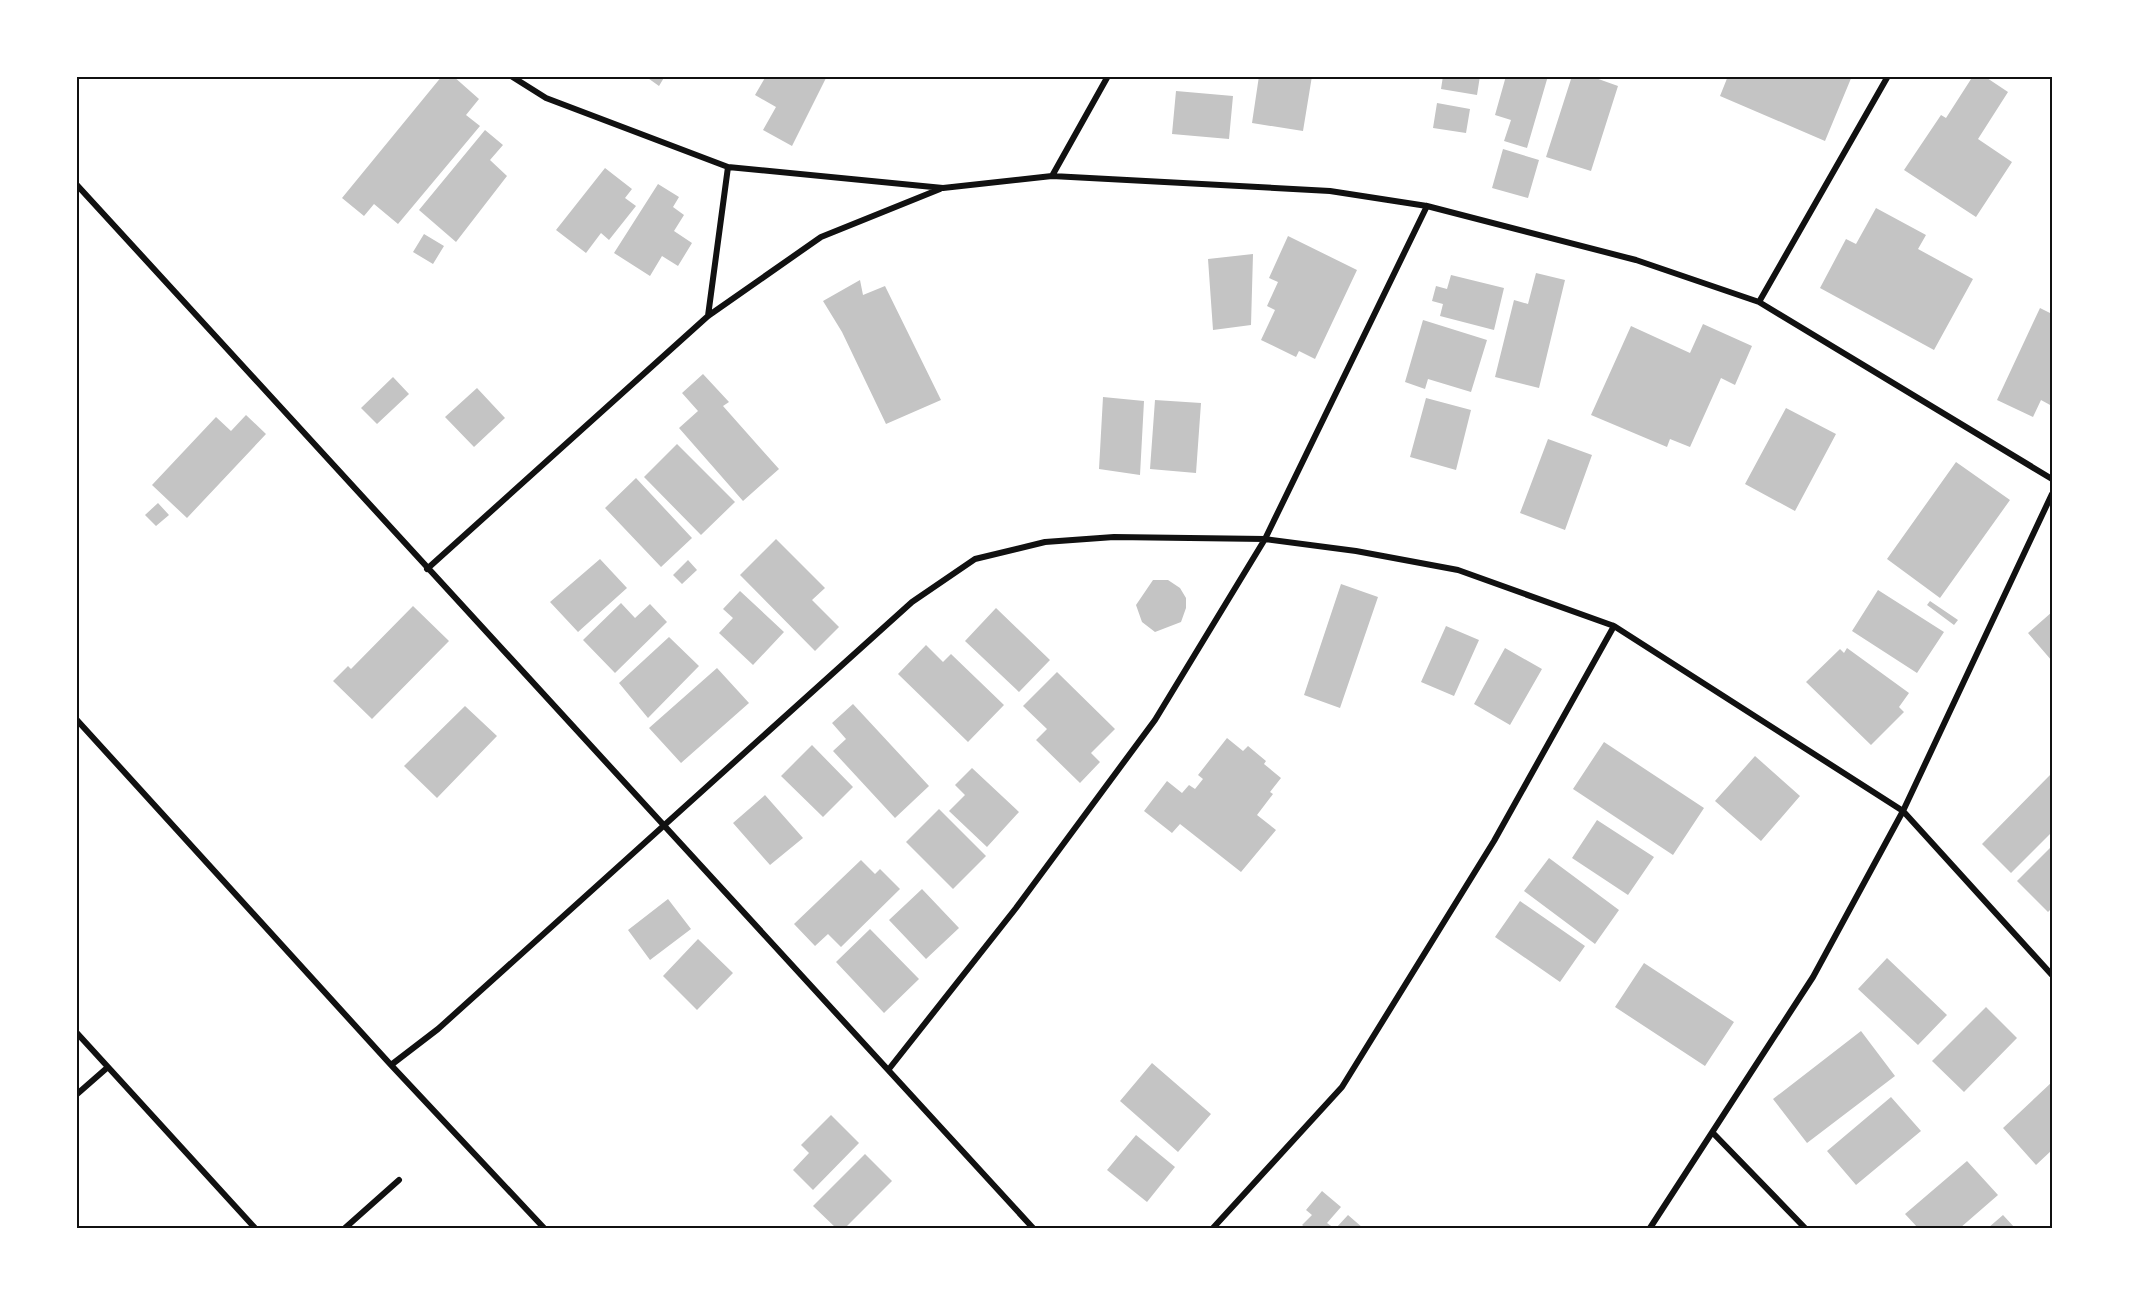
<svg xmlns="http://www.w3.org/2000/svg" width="2129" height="1305" font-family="'DejaVu Sans',sans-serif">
  <rect width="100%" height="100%" fill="#fff"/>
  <path fill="#c4c4c4" d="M 442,76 L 453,76 L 479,99 L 466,115 L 480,126 L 398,224 L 374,204 L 364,216 L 342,198 Z
    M 645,76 L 665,76 L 659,86 Z
    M 766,76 L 827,76 L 792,146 L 763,130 L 776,107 L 755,95 Z
    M 1259,76 L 1312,76 L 1303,131 L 1252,123 Z
    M 1443,76 L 1480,76 L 1477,95 L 1441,89 Z
    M 1506,76 L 1548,76 L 1527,148 L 1504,141 L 1511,120 L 1495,115 Z
    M 1572,76 L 1590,76 L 1618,86 L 1591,171 L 1546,157 Z
    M 1728,76 L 1852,76 L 1825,141 L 1720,96 Z
    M 1973,76 L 1984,76 L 2008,92 L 1978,139 L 2012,162 L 1976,217 L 1904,170 L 1941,115 L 1946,118 Z
    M 1176,91 L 1233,96 L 1229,139 L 1172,134 Z
    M 1437,103 L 1470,109 L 1466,133 L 1433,128 Z
    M 485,130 L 503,145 L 490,160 L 507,176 L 456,242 L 419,210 Z
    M 1503,149 L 1539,160 L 1528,198 L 1492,188 Z
    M 605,168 L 632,189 L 625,198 L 636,206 L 609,240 L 601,233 L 586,253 L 556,230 Z
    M 658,184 L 679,197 L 673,207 L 684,215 L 674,231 L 692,243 L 678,266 L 662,256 L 650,276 L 614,253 Z
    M 1876,208 L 1926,235 L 1918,249 L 1973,279 L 1934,350 L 1820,288 L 1846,239 L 1856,244 Z
    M 424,234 L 444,246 L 433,264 L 413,252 Z
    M 1288,236 L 1357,270 L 1315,359 L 1299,351 L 1296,357 L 1261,340 L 1275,310 L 1267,306 L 1278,282 L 1269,278 Z
    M 1253,254 L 1251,325 L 1213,330 L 1208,259 Z
    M 1536,273 L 1565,280 L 1539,388 L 1495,377 L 1514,300 L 1528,304 Z
    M 1451,275 L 1504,288 L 1494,330 L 1440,316 L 1443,304 L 1432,301 L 1436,286 L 1447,289 Z
    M 860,280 L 863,295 L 885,286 L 941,400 L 886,424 L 842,332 L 823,301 Z
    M 2040,308 L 2052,314 L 2052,406 L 2041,400 L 2033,417 L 1997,400 Z
    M 1423,320 L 1487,340 L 1471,392 L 1428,379 L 1425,389 L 1405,382 Z
    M 1703,324 L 1752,346 L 1735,385 L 1721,378 L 1690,447 L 1670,439 L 1667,447 L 1591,415 L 1631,326 L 1690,353 Z
    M 703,374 L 729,402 L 723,406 L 779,469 L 743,501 L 679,428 L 698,411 L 682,393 Z
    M 393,377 L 409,394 L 377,424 L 361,408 Z
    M 477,388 L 505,418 L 474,447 L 445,417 Z
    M 1103,397 L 1144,401 L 1140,475 L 1099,469 Z
    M 1426,398 L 1471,410 L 1456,470 L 1410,457 Z
    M 1155,400 L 1201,403 L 1196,473 L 1150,469 Z
    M 1786,408 L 1836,434 L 1795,511 L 1745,484 Z
    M 246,415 L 266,434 L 187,518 L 152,485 L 216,417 L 231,431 Z
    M 1548,439 L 1592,455 L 1565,530 L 1520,513 Z
    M 677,444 L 735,502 L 701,535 L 644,477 Z
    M 1956,462 L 2010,500 L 1940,598 L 1887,559 Z
    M 636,478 L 692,538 L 661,567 L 605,508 Z
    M 158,503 L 169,515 L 156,526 L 145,515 Z
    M 776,539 L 825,588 L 812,600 L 839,627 L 815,651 L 740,575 Z
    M 600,559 L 627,588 L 578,632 L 550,602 Z
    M 688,560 L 697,570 L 682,584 L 673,575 Z
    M 1153,580 L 1168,580 L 1180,588 L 1186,598 L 1186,608 L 1181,622 L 1155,632 L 1142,622 L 1136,605 Z
    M 1341,584 L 1378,597 L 1340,708 L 1304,695 Z
    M 1878,590 L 1944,632 L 1917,673 L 1852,631 Z
    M 740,591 L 784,632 L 753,665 L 719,633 L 733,618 L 723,609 Z
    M 1930,601 L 1958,620 L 1954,625 L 1927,605 Z
    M 621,603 L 635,618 L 650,604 L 667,622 L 615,673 L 583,640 Z
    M 413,606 L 449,641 L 372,719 L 333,681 L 348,666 L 351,669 Z
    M 996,608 L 1050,660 L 1019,692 L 965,641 Z
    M 2052,612 L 2052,661 L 2028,633 Z
    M 1446,626 L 1479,640 L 1454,696 L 1421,682 Z
    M 669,637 L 699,666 L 648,718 L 619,683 Z
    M 926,645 L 943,662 L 951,654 L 1004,705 L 968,742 L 898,674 Z
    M 1505,648 L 1542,669 L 1510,725 L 1474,704 Z
    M 1847,648 L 1909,693 L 1899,707 L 1904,712 L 1871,745 L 1806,682 L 1840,649 L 1844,653 Z
    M 717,668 L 749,703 L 681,763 L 649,728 Z
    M 1057,672 L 1115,729 L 1091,753 L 1100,762 L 1080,783 L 1036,740 L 1047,729 L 1023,706 Z
    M 853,704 L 929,786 L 895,818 L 833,751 L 846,739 L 832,723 Z
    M 465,706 L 497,736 L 437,798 L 404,766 Z
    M 1227,738 L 1243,751 L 1248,746 L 1266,761 L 1264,764 L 1281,778 L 1270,792 L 1273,794 L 1257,815 L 1276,830 L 1241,872 L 1180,824 L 1172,833 L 1144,811 L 1167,781 L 1182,793 L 1189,785 L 1195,789 L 1203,779 L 1198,775 Z
    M 1604,742 L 1704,808 L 1673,855 L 1573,789 Z
    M 812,745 L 853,787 L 823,817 L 781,776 Z
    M 1755,756 L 1800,796 L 1761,841 L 1715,801 Z
    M 972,768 L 1019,812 L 987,847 L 949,811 L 965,795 L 955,785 Z
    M 2052,773 L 2052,832 L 2011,873 L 1982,844 Z
    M 765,795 L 803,838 L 770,865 L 733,823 Z
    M 939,809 L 986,856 L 953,889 L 906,842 Z
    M 1597,820 L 1654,857 L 1628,895 L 1572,858 Z
    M 2052,846 L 2052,908 L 2048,912 L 2017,881 Z
    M 1549,858 L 1619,910 L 1595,944 L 1524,891 Z
    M 861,860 L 875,874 L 880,869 L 900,889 L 841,947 L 828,934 L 815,946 L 794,924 Z
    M 922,889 L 959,928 L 926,959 L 889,920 Z
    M 668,899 L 691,929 L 650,960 L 628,930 Z
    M 1520,901 L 1585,946 L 1560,982 L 1495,937 Z
    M 870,929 L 919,979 L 884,1013 L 836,962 Z
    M 698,939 L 733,973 L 697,1010 L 663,976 Z
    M 1887,958 L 1947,1015 L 1918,1045 L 1858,989 Z
    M 1644,963 L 1734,1022 L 1705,1066 L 1615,1007 Z
    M 1986,1007 L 2017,1038 L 1964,1092 L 1932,1061 Z
    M 1861,1031 L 1895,1076 L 1807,1143 L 1773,1099 Z
    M 1152,1063 L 1211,1114 L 1178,1152 L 1120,1101 Z
    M 2052,1082 L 2052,1150 L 2036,1165 L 2003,1128 Z
    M 1891,1097 L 1921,1131 L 1856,1185 L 1827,1151 Z
    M 831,1115 L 859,1143 L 813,1190 L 793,1170 L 809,1153 L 801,1145 Z
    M 1136,1135 L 1175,1167 L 1147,1202 L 1107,1170 Z
    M 865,1154 L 892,1181 L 845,1228 L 836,1228 L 813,1206 Z
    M 1967,1161 L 1998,1195 L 1960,1228 L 1918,1228 L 1905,1214 Z
    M 1322,1191 L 1341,1207 L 1327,1223 L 1334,1228 L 1306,1228 L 1302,1225 L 1312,1215 L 1306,1210 Z
    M 1348,1215 L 1363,1228 L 1336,1228 Z
    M 2003,1215 L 2015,1228 L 1988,1228 Z"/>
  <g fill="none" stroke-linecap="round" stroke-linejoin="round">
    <path stroke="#111" stroke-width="6" d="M 511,76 L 546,98 L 728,167 L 943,188 L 1052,176 L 1330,191 L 1427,206 L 1636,260 L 1759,302 L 2052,479
      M 1052,176 L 1108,76
      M 76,184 L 1033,1228
      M 1759,302 L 1888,76
      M 708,316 L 728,167
      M 427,569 L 708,316 L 821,237 L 940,189
      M 76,719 L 391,1065 L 544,1228
      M 76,1032 L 255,1228
      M 391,1065 L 438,1029 L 912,602 L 975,559 L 1045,542 L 1114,537 L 1265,539 L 1356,551 L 1458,570 L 1614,626 L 1903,811 L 2052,975
      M 889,1069 L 1016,908 L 1155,720 L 1265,539 L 1427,206
      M 76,1095 L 108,1067
      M 1713,1133 L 1805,1228
      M 345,1228 L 399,1180
      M 1213,1228 L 1342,1087 L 1494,841 L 1614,626
      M 1650,1228 L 1813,977 L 1903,811 L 2052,494"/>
  </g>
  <rect width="2129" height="1305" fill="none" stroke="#ffffff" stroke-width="156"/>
  <rect x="78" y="78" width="1973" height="1149" fill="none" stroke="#111" stroke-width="2"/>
</svg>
